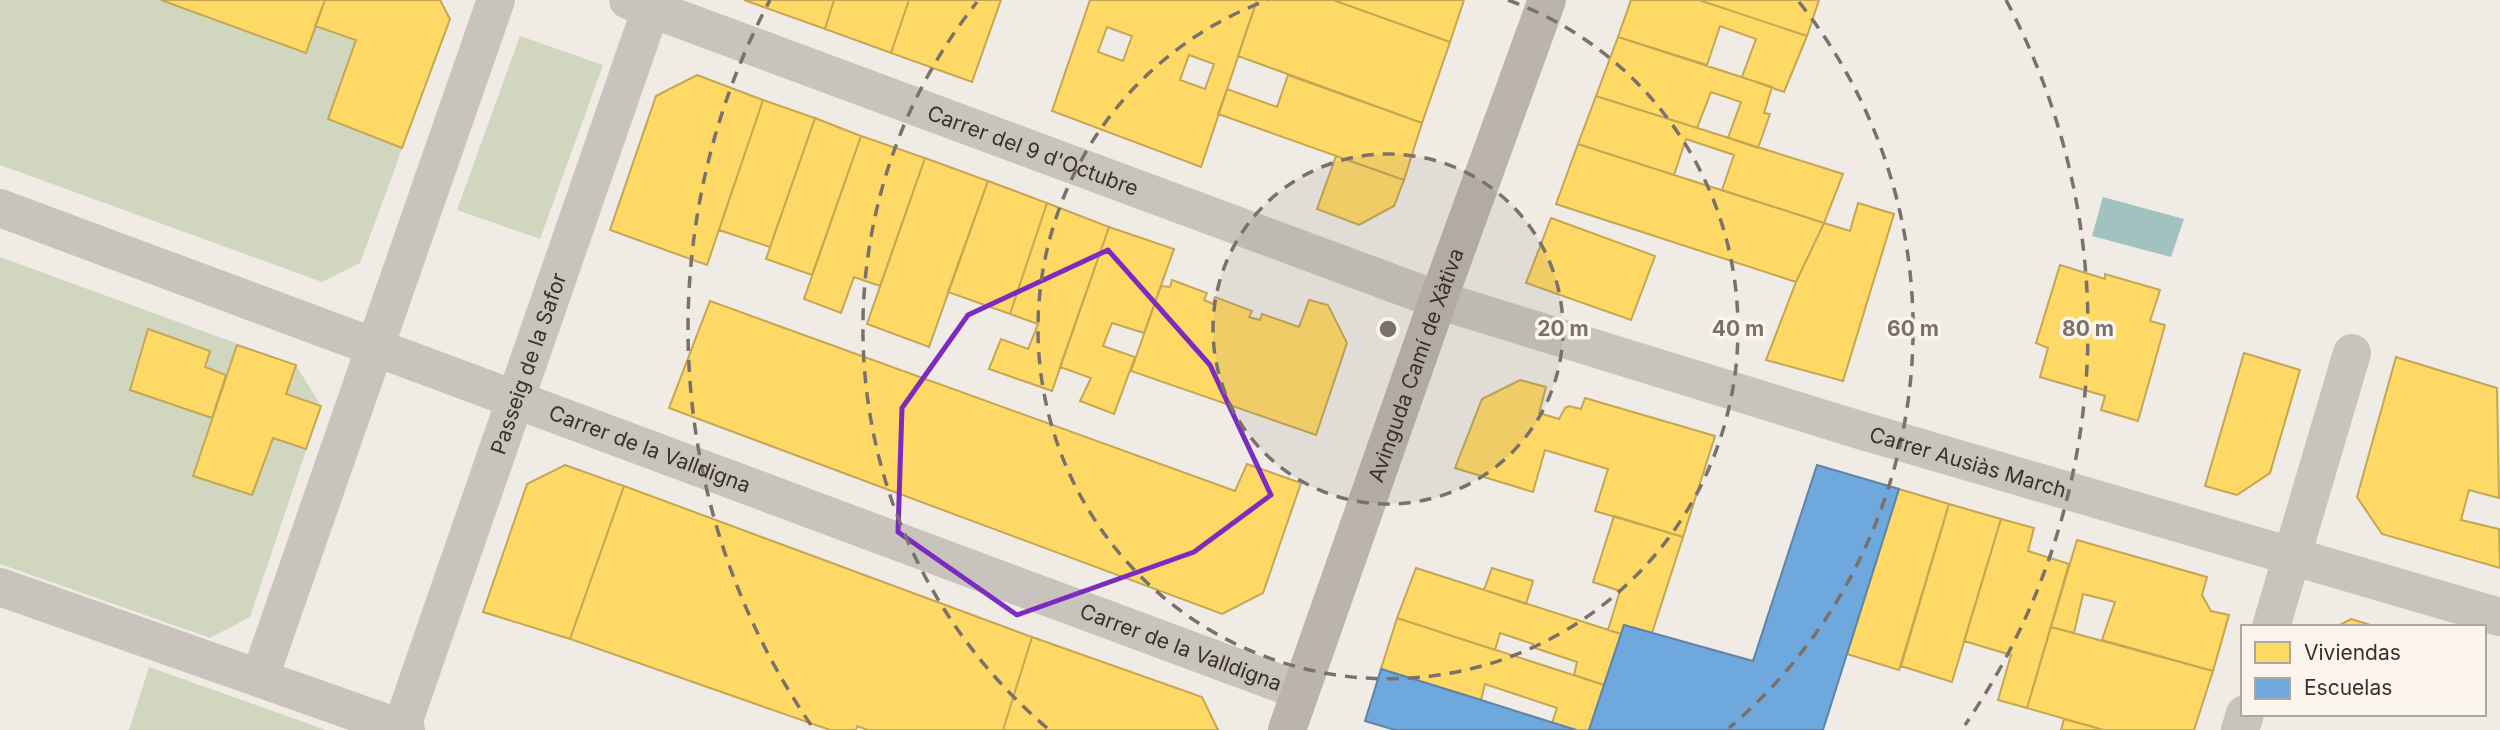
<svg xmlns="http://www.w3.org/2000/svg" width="2500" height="730" font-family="Inter,sans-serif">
  <rect width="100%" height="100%" fill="#f0ebe5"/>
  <path fill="#d1d6bf" d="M 0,0 L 440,0 L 450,19 L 360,263 L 322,282 L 0,165 Z
    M 520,36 L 603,65 L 540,239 L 457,210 Z
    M 0,257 L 296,365 L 321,406 L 250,617 L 210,638 L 0,564 Z
    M 149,667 L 326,730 L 129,730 Z"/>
  <path fill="#a1c2c1" d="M 2103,197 L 2184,219 L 2171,257 L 2092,236 Z"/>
  <path fill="#ffd966" stroke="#c4a654" stroke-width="2" fill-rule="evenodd" d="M 161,0 L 325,0 L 306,53 Z
    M 325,0 L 440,0 L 450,19 L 402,148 L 328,119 L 356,40 L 315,26 Z
    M 744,0 L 834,0 L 825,29 Z
    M 834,0 L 909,0 L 891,53 L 825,29 Z
    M 909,0 L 1001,0 L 972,82 L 891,53 Z
    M 1090,0 L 1257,0 L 1201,167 L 1052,111 ZM 1107,27 L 1132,36 L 1123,61 L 1098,52 ZM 1189,55 L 1214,64 L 1205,89 L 1180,80 Z
    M 1257,0 L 1333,0 L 1450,42 L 1422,123 L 1238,56 Z
    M 1333,0 L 1464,0 L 1450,42 Z
    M 1631,0 L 1699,0 L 1807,36 L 1784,92 L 1742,77 L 1756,39 L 1720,26 L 1707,65 L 1618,37 Z
    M 1699,0 L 1819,0 L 1807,36 Z
    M 1618,37 L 1772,87 L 1764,113 L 1770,114 L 1758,148 L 1728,138 L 1741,102 L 1711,92 L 1697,128 L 1596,96 Z
    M 697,75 L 763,100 L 707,265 L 610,230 L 656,96 Z
    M 1288,75 L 1422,123 L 1404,180 L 1218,114 L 1227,89 L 1277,107 Z
    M 1596,96 L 1843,174 L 1824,223 L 1722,190 L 1734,155 L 1686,139 L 1674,175 L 1578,144 Z
    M 763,100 L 815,118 L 770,247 L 719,230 Z
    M 815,118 L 861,136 L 812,275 L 766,259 Z
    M 861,136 L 925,158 L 880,286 L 854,277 L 841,313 L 804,299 Z
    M 1578,144 L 1674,175 L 1824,223 L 1796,282 L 1556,204 Z
    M 1336,156 L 1404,180 L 1394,206 L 1359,225 L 1317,209 Z
    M 925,158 L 988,181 L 929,347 L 867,324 Z
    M 988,181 L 1047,203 L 1010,314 L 948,292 Z
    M 1047,203 L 1109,227 L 1052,391 L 989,369 L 1001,339 L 1028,349 L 1038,324 L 1010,314 Z
    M 1858,203 L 1894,214 L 1843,381 L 1766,360 L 1796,282 L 1824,223 L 1850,231 Z
    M 1551,218 L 1655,256 L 1631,320 L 1526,283 Z
    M 1109,227 L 1174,249 L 1144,333 L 1112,323 L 1103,346 L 1135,357 L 1114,414 L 1080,401 L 1091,378 L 1060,367 Z
    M 2060,265 L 2105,279 L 2105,274 L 2160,290 L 2150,321 L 2165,325 L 2138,421 L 2101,410 L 2105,396 L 2040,377 L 2048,348 L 2036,343 Z
    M 1172,280 L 1207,293 L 1204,300 L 1213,304 L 1215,297 L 1252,311 L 1249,317 L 1260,320 L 1262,314 L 1299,327 L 1309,300 L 1328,305 L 1347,343 L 1316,435 L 1131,371 L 1161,286 L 1170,287 Z
    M 710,301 L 1235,491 L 1247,464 L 1301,483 L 1263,593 L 1222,614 L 669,408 Z
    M 148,329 L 210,351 L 205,367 L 226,375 L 212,418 L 130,390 Z
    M 237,345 L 296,365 L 286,394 L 321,406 L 306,449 L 273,438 L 252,495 L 193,476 Z
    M 2244,353 L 2300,370 L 2270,473 L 2237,495 L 2205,486 Z
    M 2396,357 L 2497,388 L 2499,498 L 2469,490 L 2461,520 L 2499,529 L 2500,568 L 2382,534 L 2357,497 Z
    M 1520,380 L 1546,387 L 1539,413 L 1559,419 L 1565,408 L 1569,406 L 1581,409 L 1585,398 L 1715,436 L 1683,537 L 1595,511 L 1608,469 L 1545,450 L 1533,492 L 1455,468 L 1482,399 Z
    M 565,465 L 624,486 L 570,639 L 483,612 L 527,484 Z
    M 624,486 L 1032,637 L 1003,730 L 868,730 L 857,726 L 856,730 L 830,730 L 570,639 Z
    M 1899,489 L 1949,504 L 1899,670 L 1847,654 Z
    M 1949,504 L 2001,519 L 1952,682 L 1901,666 Z
    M 1614,516 L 1683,537 L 1652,633 L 1624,625 L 1621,634 L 1608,630 L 1620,591 L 1593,582 Z
    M 2001,519 L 2034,528 L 2028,551 L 2069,564 L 2027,708 L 1998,700 L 2011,655 L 1964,641 Z
    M 2077,540 L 2207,577 L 2202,595 L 2211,611 L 2229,615 L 2213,671 L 2102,640 L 2115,602 L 2083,594 L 2074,633 L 2051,627 Z
    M 1416,568 L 1621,634 L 1604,685 L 1574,675 L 1577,662 L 1532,647 L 1533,644 L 1500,633 L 1495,650 L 1397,618 Z
    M 1492,568 L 1533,581 L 1526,604 L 1484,590 Z
    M 1397,618 L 1604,685 L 1589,730 L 1576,730 L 1552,723 L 1557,708 L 1485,684 L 1481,700 L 1381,669 Z
    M 2351,619 L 2377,627 L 2336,627 Z
    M 2051,627 L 2213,671 L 2194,730 L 2104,730 L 2027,708 Z
    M 1032,637 L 1202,697 L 1218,730 L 1003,730 Z
    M 2064,719 L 2104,730 L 2061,730 Z"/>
  <path fill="#6fa8dc" stroke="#5f84a7" stroke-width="2" d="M 1817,465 L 1899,489 L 1823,730 L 1589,730 L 1624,625 L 1753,661 Z
    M 1381,669 L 1481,700 L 1576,730 L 1395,730 L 1365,721 Z"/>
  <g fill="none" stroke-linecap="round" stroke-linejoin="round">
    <g stroke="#c9c3be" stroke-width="38">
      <path id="s1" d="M 628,0 L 1438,300 L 1863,431 L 2500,617"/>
      <path id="s2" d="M 0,208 C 434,366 866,530 1300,691"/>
      <path d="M 0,587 L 406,730"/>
      <path d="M 2271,627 L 2352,353"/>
      <path d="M 260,677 L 496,0"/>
      <path id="s3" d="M 401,729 L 654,0"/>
      <path d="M 2240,730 L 2245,714"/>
    </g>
    <path stroke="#bab3ae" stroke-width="38" id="s4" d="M 1287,730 L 1438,300 L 1547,0"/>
  </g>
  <path fill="none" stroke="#7b2cbf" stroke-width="5" stroke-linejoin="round" d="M 1108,250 L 1210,365 L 1271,495 L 1194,552 L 1017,615 L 898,532 L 902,408 L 968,315 Z"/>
  <circle cx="1388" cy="329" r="175" fill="#7a716c" fill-opacity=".12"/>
  <g fill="none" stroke="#7a716c" stroke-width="3.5" stroke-dasharray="12 9">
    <circle cx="1388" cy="329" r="175"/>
    <path d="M1508 0A350 350 0 1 1 1268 0"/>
    <path d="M1047 728A525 525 0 0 1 977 2M1799 2A525 525 0 0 1 1729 728"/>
    <path d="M811 725A700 700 0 0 1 770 0M2006 0A700 700 0 0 1 1965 725"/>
  </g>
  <g text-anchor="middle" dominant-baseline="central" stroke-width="7" stroke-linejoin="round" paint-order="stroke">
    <g font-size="21" fill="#3b302b" stroke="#fbf5ee">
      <text stroke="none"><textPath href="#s1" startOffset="432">Carrer del 9 d'Octubre</textPath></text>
      <text stroke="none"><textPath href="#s3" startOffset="387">Passeig de la Safor</textPath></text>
      <text stroke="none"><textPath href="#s4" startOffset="387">Avinguda Camí de Xàtiva</textPath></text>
      <text stroke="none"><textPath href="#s2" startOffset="693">Carrer de la Valldigna</textPath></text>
      <text stroke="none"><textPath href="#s1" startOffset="1418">Carrer Ausiàs March</textPath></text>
      <text stroke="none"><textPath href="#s2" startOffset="1260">Carrer de la Valldigna</textPath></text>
    </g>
  </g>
  <circle cx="1388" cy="329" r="10" fill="#7a716c" stroke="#fbf5ee" stroke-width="3.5"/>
  <g font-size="21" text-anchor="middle" font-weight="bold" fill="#7a716c" stroke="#fbf5ee" stroke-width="7" stroke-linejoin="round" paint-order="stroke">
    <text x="1563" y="336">20 m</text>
    <text x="1738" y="336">40 m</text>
    <text x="1913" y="336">60 m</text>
    <text x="2088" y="336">80 m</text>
  </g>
  <rect x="2241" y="625" width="245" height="91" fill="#fbf5ee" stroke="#aea6a0" stroke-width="2"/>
  <rect x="2255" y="642" width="35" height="21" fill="#ffd966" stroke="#aea6a0" stroke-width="2"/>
  <text x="2304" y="660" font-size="21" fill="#3b302b">Viviendas</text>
  <rect x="2255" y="678" width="35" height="21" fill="#6fa8dc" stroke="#aea6a0" stroke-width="2"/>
  <text x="2304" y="695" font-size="21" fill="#3b302b">Escuelas</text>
</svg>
